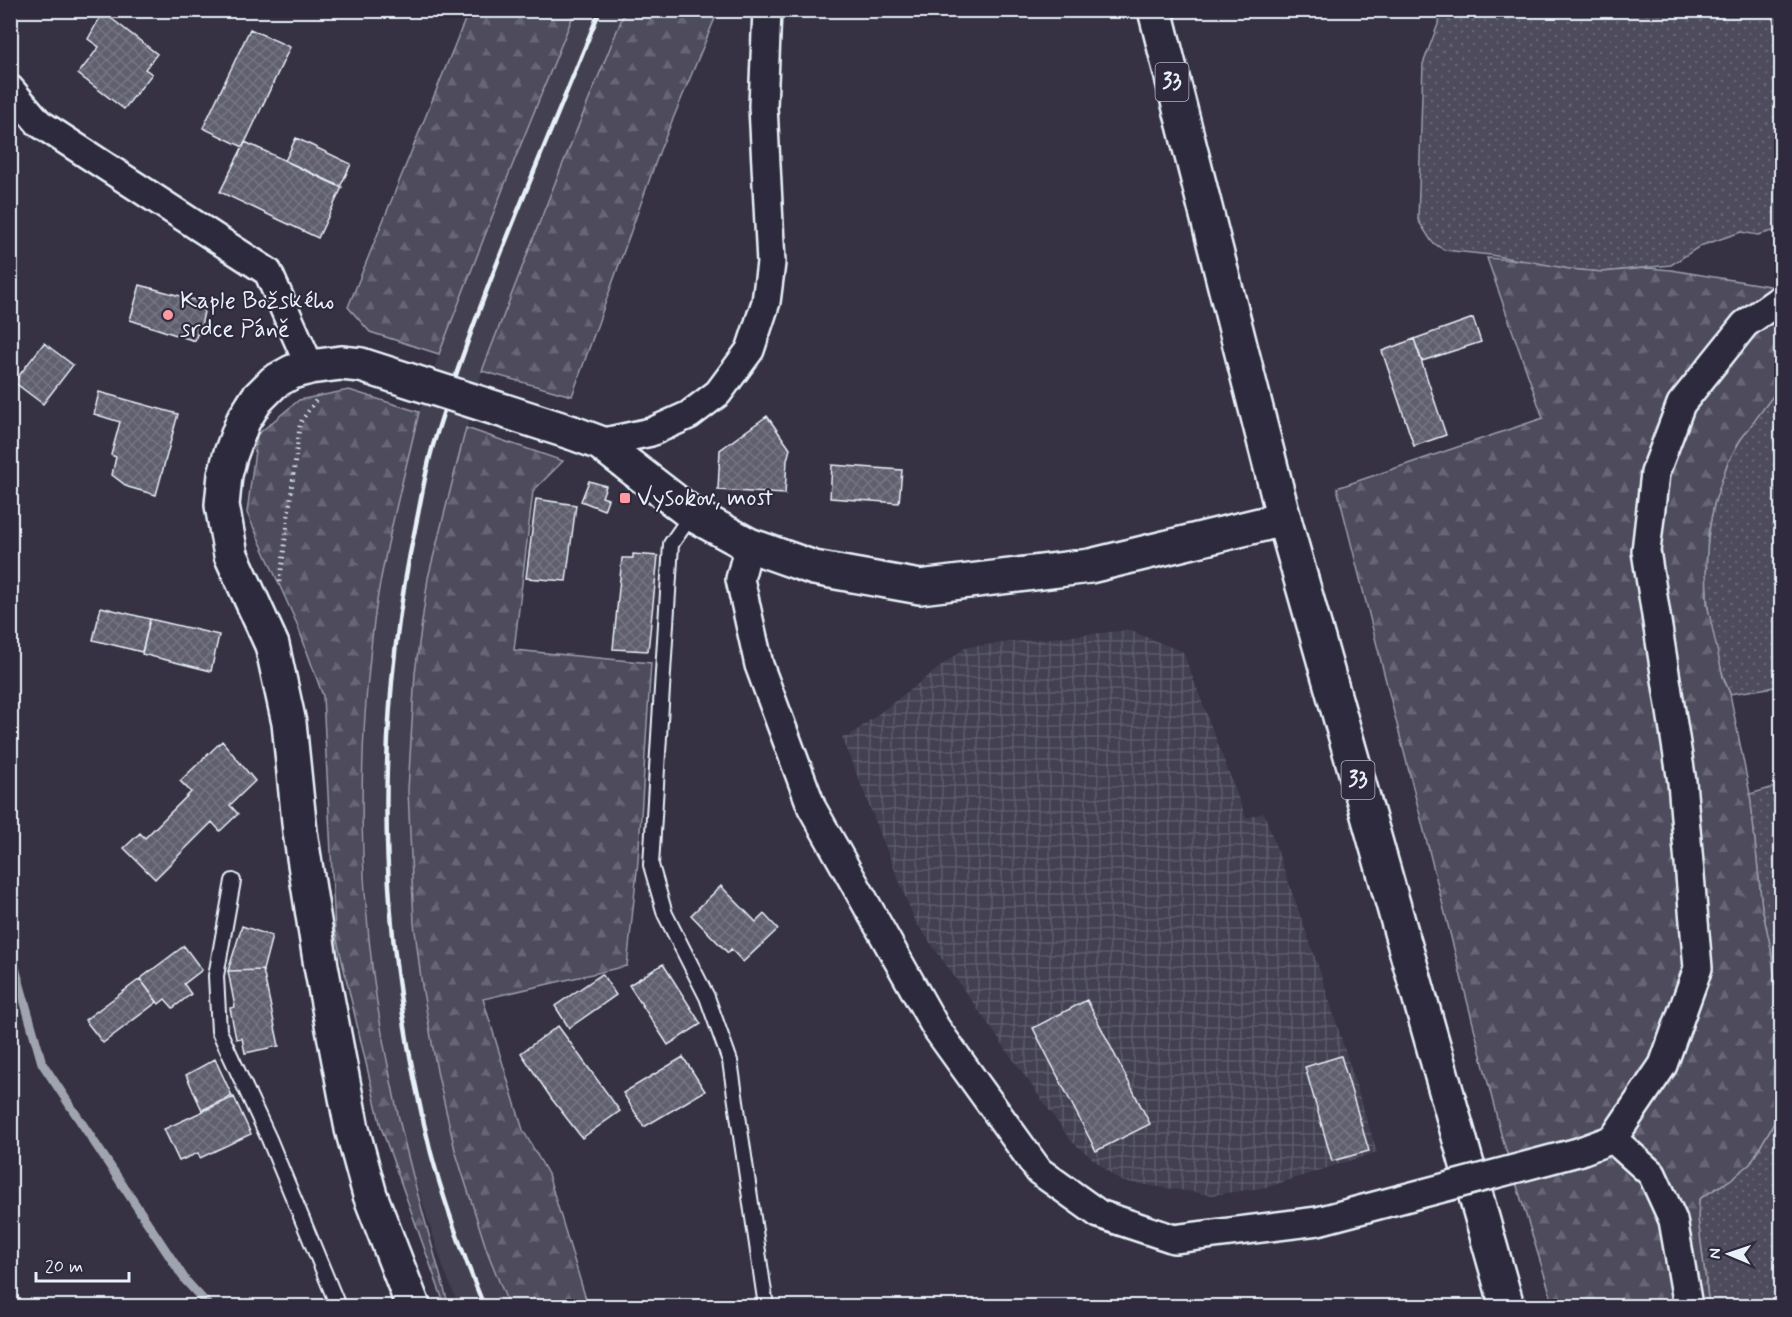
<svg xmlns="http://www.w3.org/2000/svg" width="1792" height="1317" font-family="Mynerve,sans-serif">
  <defs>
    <pattern id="industrial-grid" width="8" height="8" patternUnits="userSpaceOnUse" patternTransform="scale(1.5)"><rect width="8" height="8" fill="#433f51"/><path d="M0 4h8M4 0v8" fill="none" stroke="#5e5b6b"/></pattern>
    <pattern id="grass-dots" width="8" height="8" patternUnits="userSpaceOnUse" patternTransform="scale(1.5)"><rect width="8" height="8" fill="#4d4b5c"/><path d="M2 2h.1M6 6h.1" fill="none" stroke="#676574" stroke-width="1.8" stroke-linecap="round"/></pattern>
    <pattern id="forest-firs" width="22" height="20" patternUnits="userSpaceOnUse" patternTransform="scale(1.5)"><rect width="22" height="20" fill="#4d4b5c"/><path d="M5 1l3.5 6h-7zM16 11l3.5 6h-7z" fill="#676574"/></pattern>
    <pattern id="building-cross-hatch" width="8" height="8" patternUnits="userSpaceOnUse" patternTransform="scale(1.5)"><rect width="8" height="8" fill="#605e6e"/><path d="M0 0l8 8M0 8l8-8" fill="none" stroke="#777683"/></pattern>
  </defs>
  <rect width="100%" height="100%" fill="#363244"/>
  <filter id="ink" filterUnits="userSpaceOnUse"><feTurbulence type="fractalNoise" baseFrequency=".0167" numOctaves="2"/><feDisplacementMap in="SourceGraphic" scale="12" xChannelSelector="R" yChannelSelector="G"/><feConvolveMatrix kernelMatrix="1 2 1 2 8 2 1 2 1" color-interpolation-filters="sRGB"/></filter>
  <g filter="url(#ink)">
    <path fill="#433f51" d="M 575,11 L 625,11 L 549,198 L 482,371 L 428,577 L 414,923 L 422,986 L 437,1071 L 455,1150 L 487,1251 L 509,1306 L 459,1306 L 443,1267 L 410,1163 L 391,1080 L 376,993 L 368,927 L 362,789 L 369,668 L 382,569 L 419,412 L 439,354 L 506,181 Z"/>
    <path fill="url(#industrial-grid)" d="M 1129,630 L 1183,652 L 1246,818 L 1264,813 L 1321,974 L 1377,1152 L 1268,1187 L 1212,1195 L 1120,1181 L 1071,1141 L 915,921 L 842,737 L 848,737 L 966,647 Z"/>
    <path fill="url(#grass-dots)" stroke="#9a9eaa" stroke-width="1.5" d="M 1443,11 L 1781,11 L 1781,229 L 1758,235 L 1741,232 L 1700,246 L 1671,265 L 1602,272 L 1569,269 L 1491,255 L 1444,250 L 1432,242 L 1418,220 L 1423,64 Z
      M 1781,385 L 1781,686 L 1730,694 C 1701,622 1697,537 1727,465 C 1739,436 1763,410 1781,385 Z
      M 1781,785 L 1781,1003 L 1775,984 L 1771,949 L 1762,908 L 1750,794 Z
      M 1781,1111 L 1781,1306 L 1709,1306 L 1698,1219 L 1699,1199 L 1730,1180 L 1750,1164 Z"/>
    <path fill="url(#forest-firs)" stroke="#9a9eaa" stroke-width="1.5" d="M 469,10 L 575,11 L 506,181 L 439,354 L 370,332 L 348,307 Z
      M 625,11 L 718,11 L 660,150 L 572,396 L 482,371 L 549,198 Z
      M 1487,258 L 1528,261 L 1569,269 L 1602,272 L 1647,268 L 1671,270 L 1781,288 L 1781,385 L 1741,439 L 1727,464 L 1714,504 L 1708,534 L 1706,568 L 1707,604 L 1723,677 L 1730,694 L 1750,794 L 1762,908 L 1771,949 L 1775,984 L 1781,1003 L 1781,1111 L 1750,1164 L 1730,1180 L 1699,1199 L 1698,1219 L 1709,1306 L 1554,1306 L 1501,1134 L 1337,488 L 1543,418 Z
      M 349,390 L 419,412 C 407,464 393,516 383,568 C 376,600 372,635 369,668 C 355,805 363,946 391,1081 C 406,1157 428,1232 449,1306 L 445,1306 L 381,1127 L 335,931 L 323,696 L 297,624 L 247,513 L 257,435 L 299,400 Z
      M 466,428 L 563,461 L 533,491 L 514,650 L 651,663 L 638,861 L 627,966 L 483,999 L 523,1130 L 548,1174 L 588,1306 L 509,1306 L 487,1251 L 455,1150 L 437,1071 L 422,986 L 414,923 L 408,790 L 415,673 L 428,578 Z"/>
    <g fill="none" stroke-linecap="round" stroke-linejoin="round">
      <path stroke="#a0a4af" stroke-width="9" d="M 10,950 L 42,1063 L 186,1281 L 209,1306"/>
    </g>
    <path fill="url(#building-cross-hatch)" stroke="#e8f1f8" stroke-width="1.5" d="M 103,12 L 157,54 L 145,69 L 152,74 L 124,109 L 78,74 L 99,47 L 88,39 Z
      M 250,29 L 290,47 L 243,147 L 203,128 Z
      M 296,138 L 351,164 L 340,187 L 285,161 Z
      M 245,142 L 342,187 L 318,238 L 220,192 Z
      M 140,285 L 206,303 L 199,334 L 197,334 L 195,341 L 130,320 Z
      M 1473,318 L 1481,342 L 1422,361 L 1414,339 Z
      M 1414,339 L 1446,435 L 1414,446 L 1382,351 Z
      M 44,343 L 73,365 L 43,404 L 14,382 Z
      M 99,392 L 178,414 L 156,495 L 128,487 L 112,475 L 116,457 L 111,455 L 120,422 L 94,414 Z
      M 767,416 L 790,449 L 787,460 L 785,494 L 718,490 L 720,450 Z
      M 832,465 L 902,470 L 899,503 L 830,498 Z
      M 589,481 L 606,486 L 602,497 L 608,499 L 604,510 L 581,501 Z
      M 536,499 L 576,505 L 566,581 L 526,578 Z
      M 633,554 L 658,556 L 648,651 L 613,649 L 622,558 L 633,558 Z
      M 101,607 L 150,619 L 142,652 L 93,640 Z
      M 150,619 L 219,635 L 211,671 L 142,654 Z
      M 222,741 L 255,781 L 230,805 L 238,814 L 220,831 L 212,822 L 155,879 L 124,848 L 140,833 L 145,838 L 191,792 L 180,781 Z
      M 721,886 L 756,922 L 764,914 L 778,929 L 743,962 L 731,949 L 728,953 L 691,915 Z
      M 242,926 L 272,936 L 263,970 L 228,971 Z
      M 184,946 L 202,970 L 184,984 L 191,994 L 173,1008 L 165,999 L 159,1004 L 140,979 Z
      M 663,964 L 701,1024 L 668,1045 L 629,985 Z
      M 263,970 L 279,1046 L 245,1053 L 242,1038 L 236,1039 L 230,1008 L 235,1007 L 228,971 Z
      M 602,974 L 616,995 L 569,1028 L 555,1006 Z
      M 140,979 L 157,1002 L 103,1043 L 85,1020 Z
      M 1087,1000 L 1150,1124 L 1096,1151 L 1033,1028 Z
      M 558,1026 L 620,1111 L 582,1138 L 551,1098 L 521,1053 Z
      M 1341,1056 L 1369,1151 L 1332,1161 L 1305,1067 Z
      M 683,1057 L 705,1091 L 644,1127 L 623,1093 Z
      M 215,1059 L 232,1096 L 202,1110 L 186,1075 Z
      M 234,1097 L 251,1134 L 200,1158 L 198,1153 L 179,1161 L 164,1129 Z"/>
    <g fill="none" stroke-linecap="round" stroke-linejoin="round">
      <g stroke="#e8f1f8" stroke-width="18">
        <path id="lane" d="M 692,514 L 671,544 L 651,865 L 665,914 L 707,997 L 730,1061 L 766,1306
          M 233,881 L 216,976 L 219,1031 L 269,1139 L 338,1306"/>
      </g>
      <g stroke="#e8f1f8" stroke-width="32">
        <path id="street" d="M 10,89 L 39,123 L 268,272 L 310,367
          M 600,443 L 651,432 L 689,415 L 718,393 L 750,350 L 766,302 L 771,263 L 763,106 L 767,10
          M 749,545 L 740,579 L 759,665 L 812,808 L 936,1028 L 1039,1171 L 1099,1214 L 1174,1239 L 1318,1221
          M 1613,1139 L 1652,1174 L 1673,1220 L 1688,1306
          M 1578,1152 L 1613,1139 L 1663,1065 L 1698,968 L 1682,782 L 1646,551 L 1655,473 L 1681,404 L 1745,324 L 1782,298"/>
      </g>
      <g stroke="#e8f1f8" stroke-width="38">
        <path id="secondary" d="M 361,365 L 341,363 L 310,367 L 292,372 L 274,382 L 257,399 L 243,421 L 230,456 L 225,475 L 222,505 L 231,555 L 272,645 L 289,723 L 300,832 L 321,966 L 352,1129 L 370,1195 L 413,1306
          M 573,433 L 600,443 L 692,514 L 749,545 L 814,568 L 920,587 L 1090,566 L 1284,519"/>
      </g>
      <g stroke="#e8f1f8" stroke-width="38">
        <path id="primary" d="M 1155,10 L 1284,519 L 1507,1306"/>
      </g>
      <path stroke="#e8f1f8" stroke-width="4" stroke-dasharray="1.5 4.5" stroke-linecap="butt" d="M 280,582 L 300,423 L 316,400"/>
      <use href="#lane" stroke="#2f2a3d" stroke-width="14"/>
      <use href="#street" stroke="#2f2a3d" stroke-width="27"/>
      <use href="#secondary" stroke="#2f2a3d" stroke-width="33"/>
      <use href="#primary" stroke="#2f2a3d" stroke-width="33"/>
      <path stroke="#e8f1f8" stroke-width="4.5" d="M 484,1306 C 464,1257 445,1205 431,1153 C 379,946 371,734 416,524 C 422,496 426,466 435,439 C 480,293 543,152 600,10"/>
      <g stroke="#e8f1f8" stroke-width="32" stroke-linecap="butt">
        <path id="street-bridge" d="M 1318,1221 L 1578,1152"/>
      </g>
      <g stroke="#e8f1f8" stroke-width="38" stroke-linecap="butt">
        <path id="secondary-bridge" d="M 361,365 L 573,433"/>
      </g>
      <use href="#street-bridge" stroke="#2f2a3d" stroke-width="27"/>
      <use href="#secondary-bridge" stroke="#2f2a3d" stroke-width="33"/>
    </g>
  </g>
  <g fill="#ff9aa2" stroke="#2f2a3d" stroke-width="2">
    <circle cx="168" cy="315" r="6"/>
    <rect x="619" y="492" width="12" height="12" rx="3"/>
  </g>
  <g text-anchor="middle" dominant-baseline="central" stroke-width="4.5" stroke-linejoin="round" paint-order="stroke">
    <g fill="#2f2a3d" stroke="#b0b5c0" stroke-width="1.5">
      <rect x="1155.5" y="63" width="33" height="38" rx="4.5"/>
      <rect x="1341.5" y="761" width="33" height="38" rx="4.5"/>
    </g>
    <g font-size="22" font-weight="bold" fill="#e8f1f8">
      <text x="1172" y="82">33</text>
      <text x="1358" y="780">33</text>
    </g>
    <g font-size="24" fill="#e8f1f8" stroke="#2f2a3d" text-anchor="start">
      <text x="180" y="301">Kaple Božského<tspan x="180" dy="28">srdce Páně</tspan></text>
      <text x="637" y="498">Vysokov, most</text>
    </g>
  </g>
  <rect width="1792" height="1317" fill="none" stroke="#2f2a3d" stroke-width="36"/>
  <rect x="18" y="18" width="1756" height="1281" fill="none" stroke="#e8f1f8" stroke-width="2" filter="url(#ink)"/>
  <g transform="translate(1729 1254) rotate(272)" stroke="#2f2a3d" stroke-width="4.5" paint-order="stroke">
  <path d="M0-4.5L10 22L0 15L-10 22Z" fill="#e8f1f8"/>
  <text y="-9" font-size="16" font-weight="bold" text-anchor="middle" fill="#e8f1f8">N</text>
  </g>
  <path d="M36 1272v9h93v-9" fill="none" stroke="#e8f1f8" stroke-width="3"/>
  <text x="45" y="1272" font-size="18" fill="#e8f1f8" stroke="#2f2a3d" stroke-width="4.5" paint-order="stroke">20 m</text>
</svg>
